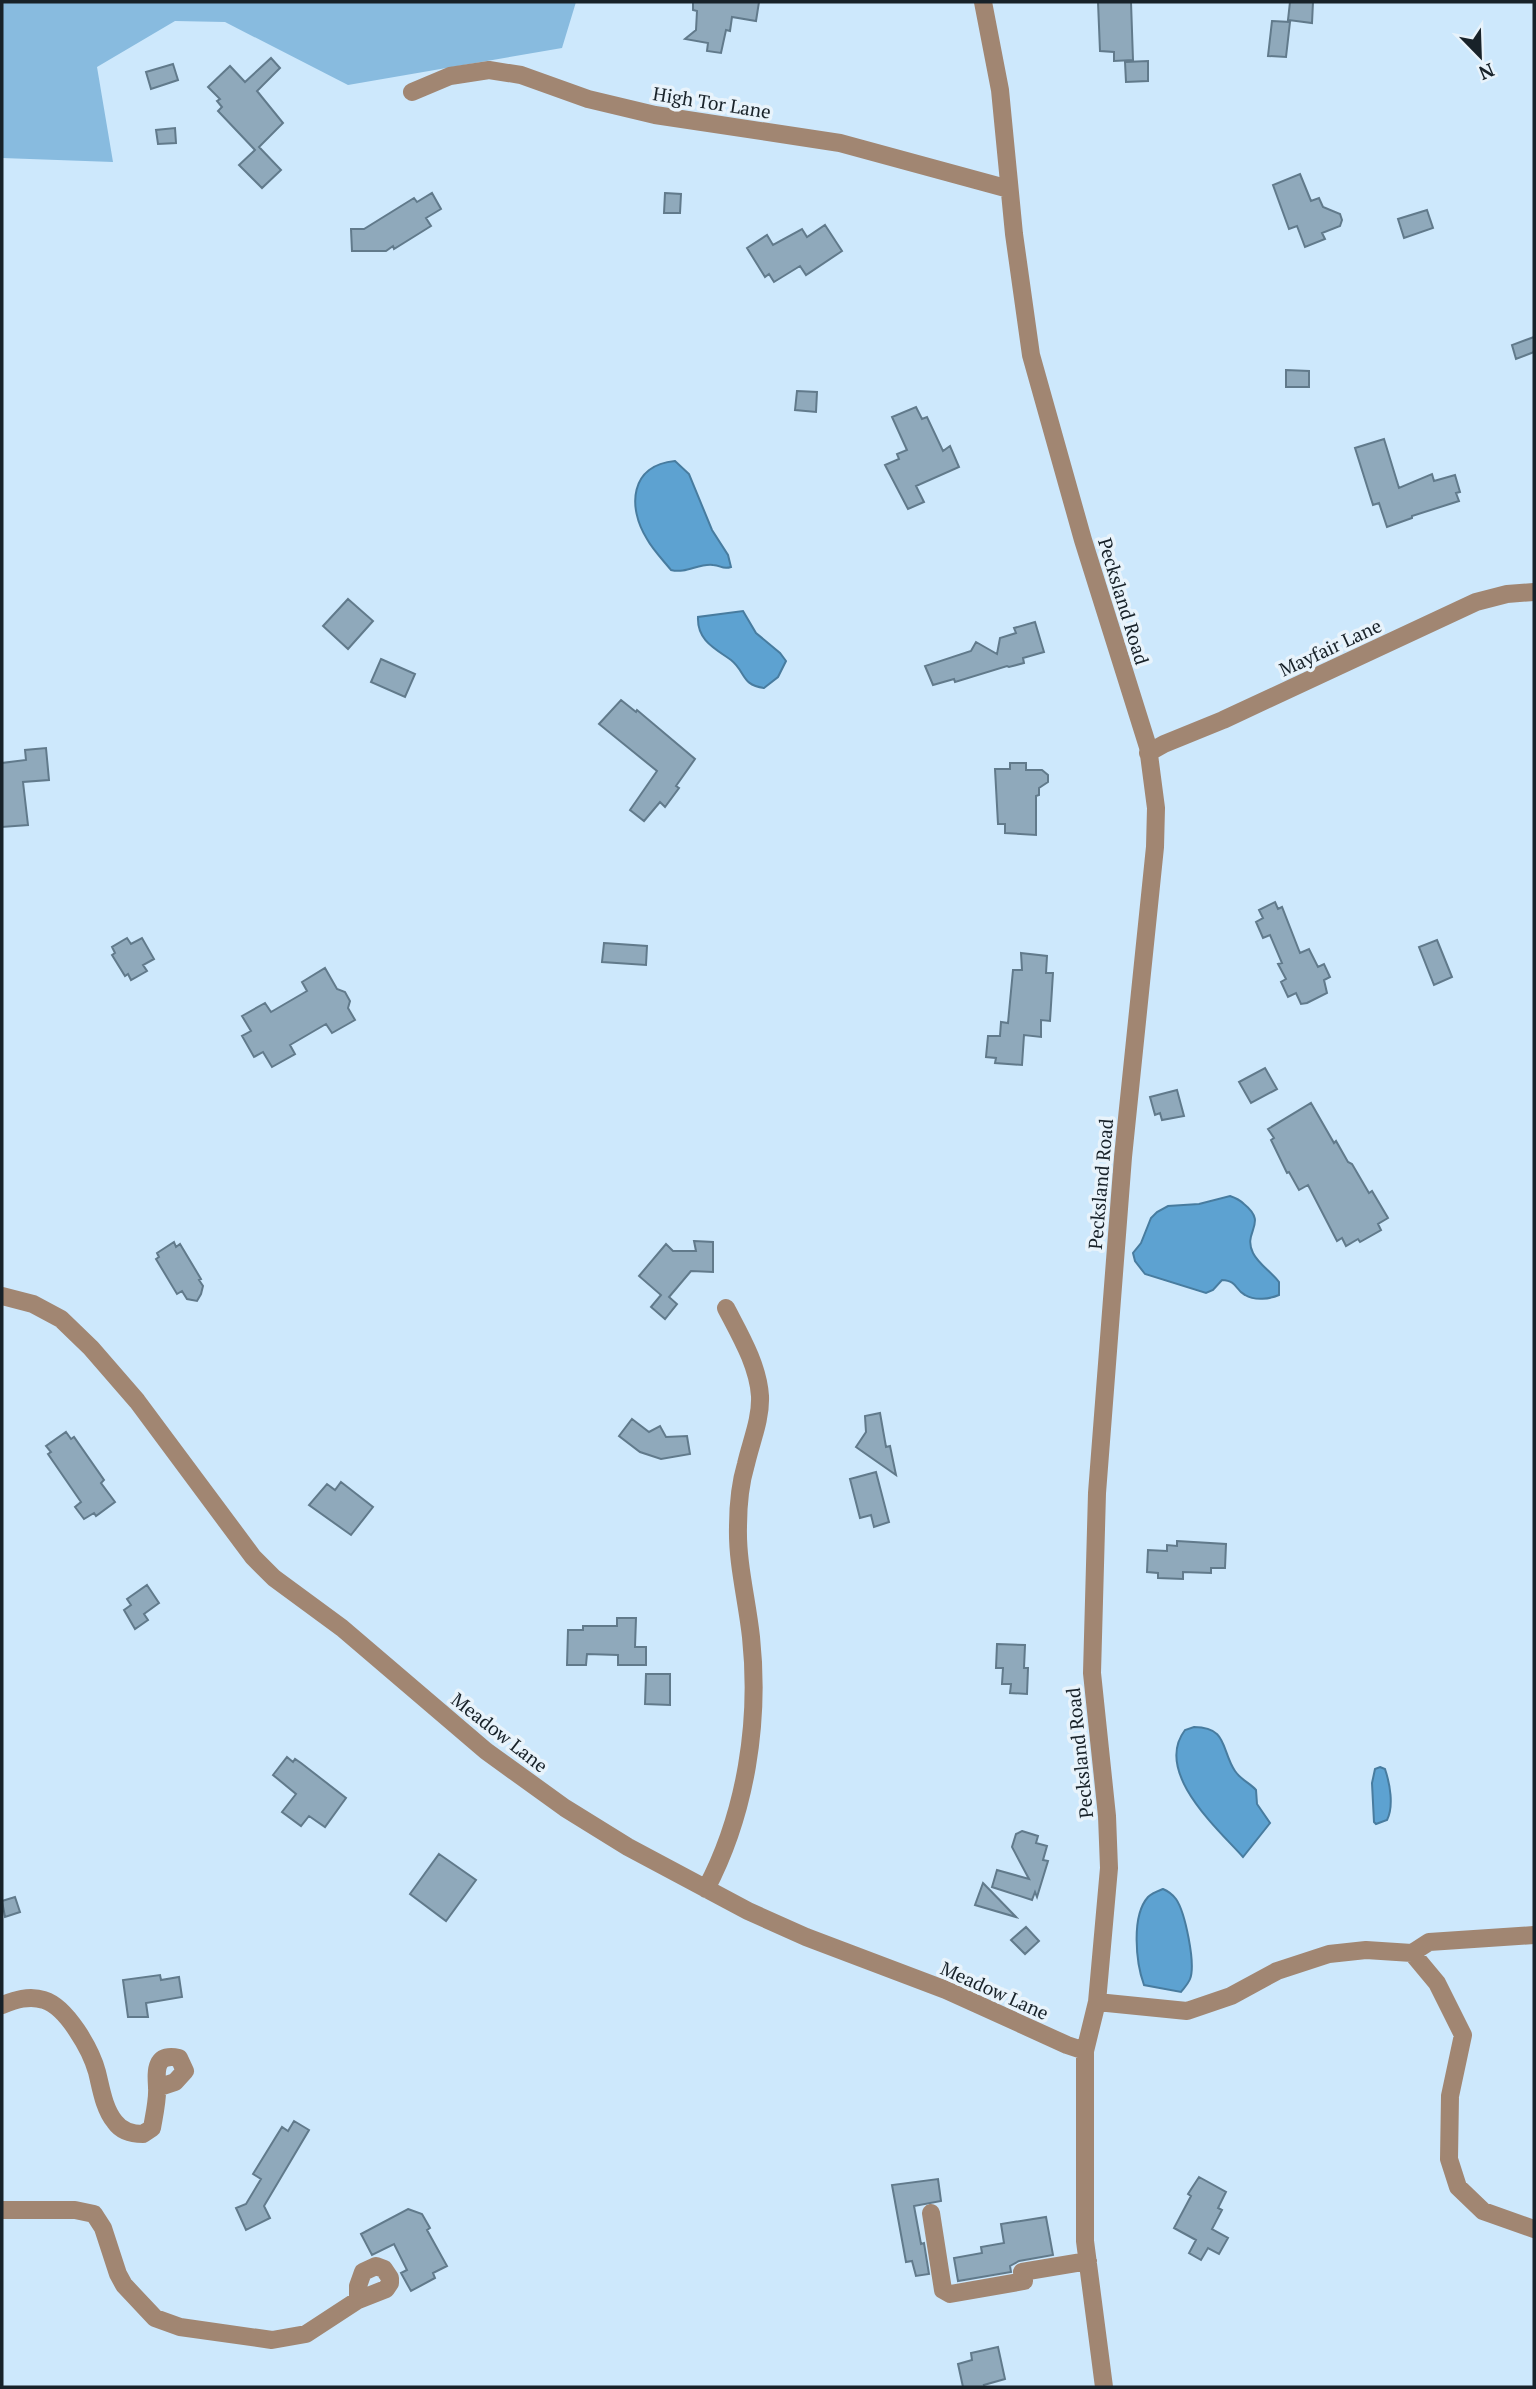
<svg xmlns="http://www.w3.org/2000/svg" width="1536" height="2389" font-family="'PT Serif',serif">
  <rect width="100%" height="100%" fill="#cde8fc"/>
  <path fill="#88bbdf" d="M 2,2 L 576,2 L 562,48 L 348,85 L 225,22 L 175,21 L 97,67 L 113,162 L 2,158 Z"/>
  <path fill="#5da2d1" stroke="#487c9f" stroke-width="2" d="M 675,461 L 689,474 L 712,530 L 728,555 L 731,567 C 722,570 721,565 713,565 C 699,563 686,574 671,570 C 663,560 653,550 647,539 C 627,507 630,465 675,461 Z
    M 743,611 L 756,633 L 780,653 L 786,661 L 778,677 L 764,688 C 741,685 746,672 731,660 C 714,648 697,640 698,617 Z
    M 1230,1196 C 1236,1198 1240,1200 1244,1204 C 1269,1224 1242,1231 1253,1253 C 1259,1265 1272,1272 1279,1282 L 1279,1295 C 1270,1299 1255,1301 1245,1295 C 1234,1289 1238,1281 1222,1280 L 1213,1290 L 1206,1293 L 1145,1274 L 1135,1261 L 1133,1253 L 1141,1243 L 1151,1218 L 1157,1212 L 1168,1206 L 1199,1204 Z
    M 1194,1727 C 1228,1727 1221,1750 1235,1771 C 1241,1780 1250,1783 1256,1790 L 1257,1804 L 1270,1823 L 1243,1857 C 1218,1829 1153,1772 1185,1730 Z
    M 1380,1767 L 1385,1769 C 1390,1784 1394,1806 1387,1820 L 1376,1824 L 1374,1822 L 1372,1783 L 1375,1769 Z
    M 1163,1889 C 1168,1891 1172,1894 1176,1899 C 1185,1912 1196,1964 1190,1979 C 1188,1984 1184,1988 1181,1992 L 1144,1985 C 1136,1963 1131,1916 1148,1897 C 1152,1893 1158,1891 1163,1889 Z"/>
  <path fill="#8fa9bb" stroke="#617a8b" stroke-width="2" d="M 693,2 L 759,2 L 756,21 L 732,17 L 730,31 L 726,30 L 721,53 L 707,51 L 708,43 L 685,39 L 696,30 L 697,11 L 693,10 Z
    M 1098,2 L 1131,2 L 1133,60 L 1114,61 L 1114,52 L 1100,51 Z
    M 1290,2 L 1313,2 L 1312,23 L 1288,20 Z
    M 1272,21 L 1290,22 L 1286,57 L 1268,56 Z
    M 271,58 L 280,68 L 257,91 L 283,123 L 259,147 L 281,170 L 262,188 L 239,165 L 255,150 L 218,111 L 222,107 L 217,101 L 220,99 L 208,87 L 230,66 L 245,82 Z
    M 1148,61 L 1148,81 L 1126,82 L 1125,62 Z
    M 173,64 L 178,80 L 151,89 L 146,72 Z
    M 175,128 L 176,143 L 158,144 L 156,130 Z
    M 1300,174 L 1311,201 L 1319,198 L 1323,207 L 1340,214 L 1342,220 L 1340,226 L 1322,233 L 1325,239 L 1305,247 L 1297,226 L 1289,229 L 1273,185 Z
    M 432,193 L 441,209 L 426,218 L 431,226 L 394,249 L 393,246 L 386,251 L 352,251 L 351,229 L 364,229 L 414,198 L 417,202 Z
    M 665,193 L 681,194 L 680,213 L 664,213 Z
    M 1427,210 L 1433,228 L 1404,238 L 1398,219 Z
    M 825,225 L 842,251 L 806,275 L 800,266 L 774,282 L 769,274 L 765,277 L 747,248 L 767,235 L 773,245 L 802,229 L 807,237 Z
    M 1534,337 L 1534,352 L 1516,359 L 1512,345 Z
    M 1286,370 L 1309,371 L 1309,387 L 1286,387 Z
    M 797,391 L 817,392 L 816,412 L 795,410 Z
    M 916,407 L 922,419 L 927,417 L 943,451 L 950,446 L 959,467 L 916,486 L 924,502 L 908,509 L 885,465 L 899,459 L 897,454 L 907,450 L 892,417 Z
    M 1384,439 L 1399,488 L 1432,474 L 1434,481 L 1455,475 L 1460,492 L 1456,493 L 1459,501 L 1412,516 L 1412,518 L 1387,527 L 1379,503 L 1373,505 L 1355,448 Z
    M 348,599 L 373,621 L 348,649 L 323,626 Z
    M 1035,622 L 1044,652 L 1023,658 L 1024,663 L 1009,667 L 1007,666 L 955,682 L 954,679 L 933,685 L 925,666 L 971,651 L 976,642 L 997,654 L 1000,638 L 1016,633 L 1014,628 Z
    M 381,659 L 415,674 L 405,697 L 371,682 Z
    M 621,700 L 636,712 L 637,710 L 695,759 L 676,786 L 679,788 L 665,807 L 660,802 L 644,821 L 630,810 L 657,771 L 599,724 Z
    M 46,748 L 49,780 L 23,782 L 28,825 L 2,827 L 2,763 L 26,760 L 25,750 Z
    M 1010,763 L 1026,763 L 1026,770 L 1042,770 L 1048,775 L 1048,782 L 1039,788 L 1039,795 L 1036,796 L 1036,835 L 1005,833 L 1005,824 L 998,824 L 995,769 L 1010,769 Z
    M 1275,902 L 1278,909 L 1282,907 L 1300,953 L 1309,949 L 1318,967 L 1324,964 L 1330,977 L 1324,980 L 1327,993 L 1307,1003 L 1301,1004 L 1296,993 L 1288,997 L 1281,982 L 1286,979 L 1278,964 L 1282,963 L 1270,935 L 1263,938 L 1256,922 L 1263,918 L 1259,910 Z
    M 127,938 L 131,944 L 142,938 L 154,959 L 143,965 L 147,971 L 131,980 L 128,974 L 125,976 L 112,955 L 115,953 L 112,947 Z
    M 1437,940 L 1452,977 L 1434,985 L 1419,947 Z
    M 604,943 L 647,946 L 646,965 L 602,962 Z
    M 1021,953 L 1047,956 L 1046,973 L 1053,973 L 1050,1021 L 1041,1020 L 1041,1037 L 1024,1035 L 1022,1065 L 995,1063 L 996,1058 L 986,1057 L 988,1036 L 1000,1036 L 1001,1022 L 1008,1023 L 1013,970 L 1022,970 Z
    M 325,968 L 337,989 L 345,992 L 350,1001 L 348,1008 L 355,1020 L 332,1033 L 326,1024 L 290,1045 L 295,1054 L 272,1067 L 263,1052 L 254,1057 L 242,1036 L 251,1031 L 242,1016 L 265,1003 L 271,1012 L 307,991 L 302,982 Z
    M 1265,1068 L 1277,1089 L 1251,1103 L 1239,1082 Z
    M 1177,1090 L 1184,1116 L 1162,1120 L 1160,1113 L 1155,1115 L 1150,1097 Z
    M 1311,1103 L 1334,1143 L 1336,1141 L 1348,1162 L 1352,1164 L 1369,1193 L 1372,1191 L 1388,1218 L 1378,1224 L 1381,1230 L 1360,1242 L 1358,1239 L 1346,1246 L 1342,1238 L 1337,1241 L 1308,1185 L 1299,1190 L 1289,1172 L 1287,1173 L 1271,1140 L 1274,1138 L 1268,1129 Z
    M 694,1241 L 713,1242 L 713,1272 L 691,1271 L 669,1297 L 677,1304 L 665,1319 L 651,1307 L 661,1295 L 639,1276 L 666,1244 L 673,1251 L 696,1251 Z
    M 174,1242 L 176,1247 L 180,1244 L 201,1279 L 199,1280 L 203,1286 L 201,1294 L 197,1301 L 187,1299 L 182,1291 L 177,1294 L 156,1259 L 159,1257 L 157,1253 Z
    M 880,1413 L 886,1447 L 890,1446 L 896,1475 L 856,1447 L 866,1432 L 865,1416 Z
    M 632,1419 L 649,1432 L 660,1426 L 666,1437 L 687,1436 L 690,1454 L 661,1459 L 640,1452 L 619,1436 Z
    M 66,1432 L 71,1439 L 74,1437 L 104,1480 L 101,1483 L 115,1502 L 96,1516 L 94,1513 L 84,1519 L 75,1507 L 81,1502 L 48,1454 L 51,1452 L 46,1446 Z
    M 876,1472 L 889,1522 L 874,1527 L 871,1515 L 860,1518 L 850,1479 Z
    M 341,1482 L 373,1507 L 351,1535 L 309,1505 L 327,1484 L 335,1490 Z
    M 1177,1541 L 1226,1544 L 1225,1568 L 1211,1568 L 1211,1573 L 1183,1572 L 1183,1579 L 1158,1578 L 1158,1573 L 1147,1572 L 1148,1550 L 1167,1551 L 1167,1545 L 1177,1546 Z
    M 147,1585 L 159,1603 L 144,1614 L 148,1620 L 135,1629 L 124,1610 L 131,1605 L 127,1599 Z
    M 617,1618 L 636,1618 L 635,1647 L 646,1647 L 646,1665 L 618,1665 L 618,1655 L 587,1654 L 586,1665 L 567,1665 L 568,1630 L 583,1630 L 583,1626 L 617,1626 Z
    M 997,1644 L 1025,1645 L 1024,1668 L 1028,1668 L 1027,1694 L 1010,1693 L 1011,1684 L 1002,1684 L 1003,1668 L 996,1668 Z
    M 646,1674 L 670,1674 L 670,1705 L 645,1704 Z
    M 287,1757 L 293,1762 L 295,1759 L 301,1763 L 346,1798 L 325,1827 L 309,1816 L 301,1826 L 282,1812 L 296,1794 L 273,1775 Z
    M 1022,1831 L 1038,1836 L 1036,1843 L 1047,1846 L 1043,1860 L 1048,1861 L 1037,1897 L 1035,1892 L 1032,1900 L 992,1887 L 997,1870 L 1029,1879 L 1012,1847 L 1016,1834 Z
    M 439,1854 L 476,1880 L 446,1921 L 410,1894 Z
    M 983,1883 L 1016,1917 L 975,1905 Z
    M 15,1897 L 20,1912 L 5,1917 L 2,1901 Z
    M 1026,1927 L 1039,1941 L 1025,1954 L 1011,1940 Z
    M 160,1975 L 161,1980 L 179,1977 L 182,1997 L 146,2003 L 148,2017 L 128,2017 L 123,1980 Z
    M 294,2121 L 309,2130 L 264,2206 L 270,2218 L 246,2230 L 236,2208 L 246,2204 L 261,2179 L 253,2174 L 282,2127 L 288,2131 Z
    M 1199,2177 L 1226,2192 L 1218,2208 L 1222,2210 L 1212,2229 L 1228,2238 L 1219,2254 L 1208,2248 L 1201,2260 L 1189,2253 L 1196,2240 L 1174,2228 L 1191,2196 L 1188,2194 Z
    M 938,2179 L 941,2201 L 914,2206 L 921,2244 L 924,2243 L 929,2274 L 916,2276 L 912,2261 L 906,2262 L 892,2185 Z
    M 408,2209 L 422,2214 L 430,2228 L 427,2230 L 447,2266 L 433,2273 L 435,2278 L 411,2291 L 401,2273 L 407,2270 L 394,2244 L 372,2255 L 361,2234 Z
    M 1046,2217 L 1053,2255 L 1019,2261 L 1010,2266 L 1011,2272 L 958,2281 L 954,2258 L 982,2253 L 981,2247 L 1004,2243 L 1001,2224 Z
    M 998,2347 L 1005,2379 L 984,2385 L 985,2387 L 963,2387 L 958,2364 L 972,2360 L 971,2353 Z"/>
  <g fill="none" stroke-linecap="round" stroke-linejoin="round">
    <path stroke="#a18672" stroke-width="18" d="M 983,2 L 1000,90 L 1014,234 L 1031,355 L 1083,540 L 1148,747 L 1156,808 L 1155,847 L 1123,1157 L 1097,1493 L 1092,1673 L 1107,1816 L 1109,1868 L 1097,2002 L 1085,2051 L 1085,2241 L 1104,2387
      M 412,92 L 450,76 L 489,70 L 521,75 L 588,99 L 655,115 L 840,143 L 1009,189
      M 1148,753 L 1164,744 L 1223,720 L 1476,602 L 1507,594 L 1534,592
      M 2,1296 L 33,1304 L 61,1319 L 91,1348 L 137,1401 L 253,1557 L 274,1578 L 342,1628 L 486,1751 L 565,1808 L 628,1847 L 748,1911 L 806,1937 L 946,1990 L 1067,2045 L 1085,2051
      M 706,1889 C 746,1813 760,1722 751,1637 C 747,1600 737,1563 738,1527 C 738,1505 740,1484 746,1464 C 751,1442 761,1419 760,1396 C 758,1365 740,1335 726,1308
      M 1412,1953 L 1429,1942 L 1534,1935
      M 1097,2002 L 1187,2011 L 1231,1996 L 1277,1971 L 1329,1954 L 1366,1950 L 1412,1953 L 1437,1983 L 1463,2035 L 1450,2096 L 1449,2159 L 1458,2187 L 1483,2211 L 1534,2229
      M 2,2005 C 15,2000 29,1995 44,2000 C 67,2007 91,2050 97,2072 C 101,2088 104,2109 115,2122 C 122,2132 132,2134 143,2134 L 152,2128 C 154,2116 158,2099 157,2087 C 156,2070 155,2053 179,2058 L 185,2071 L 175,2082 L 157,2088
      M 2,2210 L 75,2210 L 94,2214 L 103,2228 L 118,2274 L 124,2285 L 155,2318 L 180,2327 L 272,2340 L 306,2334 L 358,2300 L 386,2289 L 390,2283 L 390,2278 L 384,2269 L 376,2266 L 363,2272 L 358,2286 L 358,2300
      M 931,2213 L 943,2290 L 950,2294 L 1024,2281 L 1022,2272 L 1088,2261"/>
  </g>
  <g text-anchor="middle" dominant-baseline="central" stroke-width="7" stroke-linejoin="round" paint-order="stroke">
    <g font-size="19" fill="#182229" stroke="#e8f3fb">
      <text transform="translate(712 102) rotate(9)">High Tor Lane</text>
      <text transform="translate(1124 601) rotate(73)">Pecksland Road</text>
      <text transform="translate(1330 647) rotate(-25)">Mayfair Lane</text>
      <text transform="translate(1100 1184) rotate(-85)">Pecksland Road</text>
      <text transform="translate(500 1732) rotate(38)">Meadow Lane</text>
      <text transform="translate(1079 1753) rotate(-96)">Pecksland Road</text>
      <text transform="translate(995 1990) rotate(24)">Meadow Lane</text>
    </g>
  </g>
  <rect width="1536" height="2389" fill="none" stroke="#182229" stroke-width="7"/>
  <g transform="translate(1480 56) rotate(157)" stroke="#e8f3fb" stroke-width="5" paint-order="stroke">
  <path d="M0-5L12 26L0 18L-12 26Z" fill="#182229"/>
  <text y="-10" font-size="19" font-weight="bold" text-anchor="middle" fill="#182229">N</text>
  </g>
</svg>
